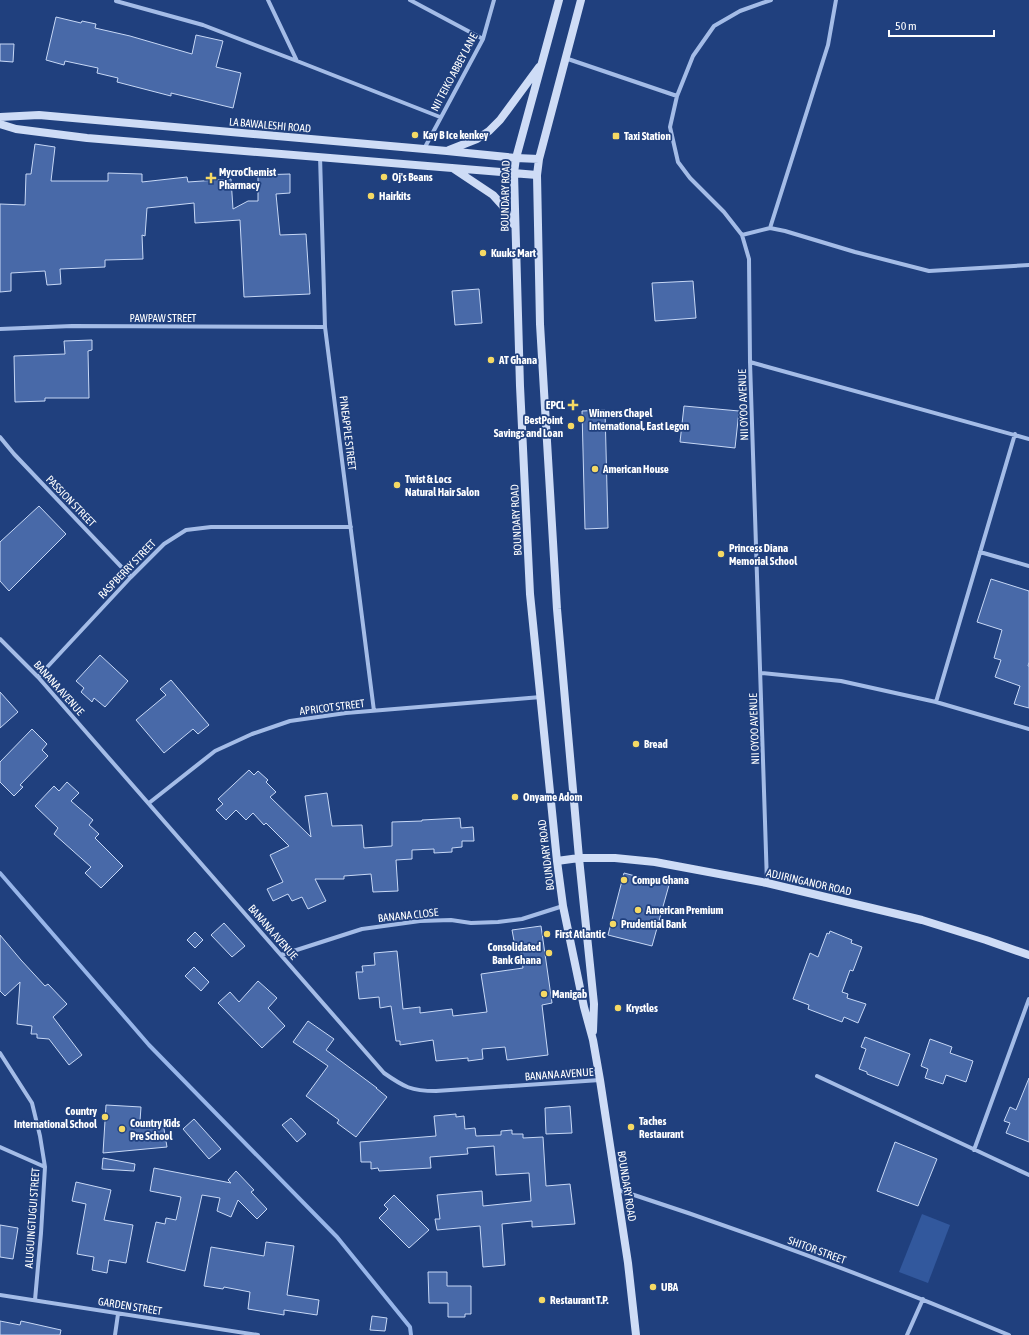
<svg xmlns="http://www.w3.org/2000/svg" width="1029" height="1335" font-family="'Asap Condensed',sans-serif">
  <rect width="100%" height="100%" fill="#20407e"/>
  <path fill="#32589d" d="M 922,1214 L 950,1225 L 928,1283 L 899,1272 Z"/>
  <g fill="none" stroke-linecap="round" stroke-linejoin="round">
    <path stroke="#97b5e9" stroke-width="4" d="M 0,873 L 149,1045 L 337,1237 L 410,1327 L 411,1335"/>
  </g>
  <path fill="#4869a8" stroke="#c7d8f6" d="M 56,17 L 81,23 L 82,21 L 96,24 L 95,28 L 130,36 L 192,54 L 196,35 L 223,41 L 216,67 L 241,73 L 233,108 L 171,93 L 171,96 L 117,82 L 118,78 L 97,73 L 98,68 L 65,61 L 64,65 L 46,60 Z
    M 0,44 L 14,44 L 13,62 L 0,61 Z
    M 35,144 L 55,147 L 51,181 L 108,181 L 108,173 L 142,174 L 142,182 L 187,177 L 188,182 L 231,179 L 233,209 L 248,201 L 258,201 L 258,175 L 290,174 L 290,193 L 276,194 L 280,235 L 306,234 L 310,294 L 244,297 L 240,220 L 195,223 L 194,203 L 147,208 L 145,236 L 142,235 L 143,259 L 105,260 L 105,267 L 60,269 L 61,284 L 47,285 L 45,271 L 11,273 L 11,291 L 0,292 L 0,204 L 25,205 L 26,174 L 31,174 Z
    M 693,281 L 696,318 L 655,321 L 652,283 Z
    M 479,289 L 482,323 L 455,325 L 452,291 Z
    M 92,340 L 92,350 L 88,351 L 89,398 L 45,398 L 45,401 L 15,402 L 14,356 L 65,354 L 64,341 Z
    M 684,406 L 739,411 L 735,448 L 680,442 Z
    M 605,410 L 608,528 L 585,529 L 582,411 Z
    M 39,506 L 66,534 L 9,591 L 0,581 L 0,542 Z
    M 991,579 L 1029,591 L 1029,662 L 1028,666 L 1029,666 L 1029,708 L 1014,704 L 1020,686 L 995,677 L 1001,660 L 994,658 L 1002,630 L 977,622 Z
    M 100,655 L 128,681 L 105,707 L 94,698 L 92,702 L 81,692 L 84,688 L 76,681 Z
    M 171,680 L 209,725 L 198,734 L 193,729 L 164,753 L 136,720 L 166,695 L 160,689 Z
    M 0,692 L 18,712 L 0,728 Z
    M 32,729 L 47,744 L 42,750 L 48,756 L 20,785 L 23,787 L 14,796 L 0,782 L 0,762 Z
    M 249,770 L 254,775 L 258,771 L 268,780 L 266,782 L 276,792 L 270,797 L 311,837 L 305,796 L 327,793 L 332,826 L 362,825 L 364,848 L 392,846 L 392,822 L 422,821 L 422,820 L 460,818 L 461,828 L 473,827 L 474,841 L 462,841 L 462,847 L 452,848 L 452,852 L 434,853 L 434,849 L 412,850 L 412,859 L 396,860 L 398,891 L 373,892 L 371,874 L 344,876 L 344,879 L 315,879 L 326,901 L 308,909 L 302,897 L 292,901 L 288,894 L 273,901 L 267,889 L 283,882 L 270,855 L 289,846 L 266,823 L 264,825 L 253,813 L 246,820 L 236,810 L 226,820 L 216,810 L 223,804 L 218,799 Z
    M 67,782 L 79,793 L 71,801 L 93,820 L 89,825 L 99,834 L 95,838 L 123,866 L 101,888 L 85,873 L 91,867 L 54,834 L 58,828 L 35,806 L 54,786 L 59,791 Z
    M 624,873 L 669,885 L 652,946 L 608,935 Z
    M 224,923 L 245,946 L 232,957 L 211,935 Z
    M 541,926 L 552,1003 L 542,1005 L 548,1055 L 507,1060 L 505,1047 L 482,1049 L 483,1059 L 468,1061 L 468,1058 L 436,1061 L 433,1040 L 400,1045 L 400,1041 L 396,1041 L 391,1006 L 380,1008 L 379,997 L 359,999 L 356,972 L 363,972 L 362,966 L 375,965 L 374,953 L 397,951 L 403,1009 L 420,1007 L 420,1013 L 452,1009 L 453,1016 L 487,1012 L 481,974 L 523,968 L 520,945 L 515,946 L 512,930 Z
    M 830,931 L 852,940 L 851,943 L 862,947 L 853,971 L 850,970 L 842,992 L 848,994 L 847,998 L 866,1004 L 858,1023 L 844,1017 L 842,1022 L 808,1009 L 809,1005 L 793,999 L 810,953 L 818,957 L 827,933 L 829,934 Z
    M 195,932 L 203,940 L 195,948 L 187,940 Z
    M 0,935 L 21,960 L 45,986 L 48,984 L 67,1004 L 53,1017 L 82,1055 L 69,1065 L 49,1039 L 37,1038 L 37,1034 L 31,1034 L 32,1026 L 17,1024 L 20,982 L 5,996 L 0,991 Z
    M 194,967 L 209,982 L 201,991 L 185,976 Z
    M 258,981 L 277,998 L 268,1008 L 285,1026 L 262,1048 L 218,1003 L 230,992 L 239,1002 Z
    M 308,1021 L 334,1039 L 326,1050 L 377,1088 L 376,1088 L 387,1097 L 356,1137 L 337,1123 L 339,1120 L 306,1096 L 328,1066 L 293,1042 Z
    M 865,1037 L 910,1054 L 898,1086 L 867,1074 L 867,1072 L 859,1069 L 866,1049 L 861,1047 Z
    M 930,1039 L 952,1047 L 950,1053 L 973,1061 L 966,1082 L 946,1075 L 943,1084 L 925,1078 L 928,1069 L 921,1066 Z
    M 1029,1078 L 1029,1142 L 1006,1133 L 1010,1123 L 1004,1121 L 1010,1107 L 1016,1110 Z
    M 106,1105 L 141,1107 L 140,1121 L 163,1123 L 167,1147 L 103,1153 Z
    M 570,1106 L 572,1133 L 546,1134 L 545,1108 Z
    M 456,1114 L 456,1117 L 464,1116 L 465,1129 L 475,1128 L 476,1136 L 501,1135 L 501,1131 L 512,1130 L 512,1134 L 523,1134 L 523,1138 L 543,1137 L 546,1186 L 570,1184 L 575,1224 L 532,1227 L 532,1221 L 502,1224 L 505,1265 L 483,1267 L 480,1226 L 437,1230 L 435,1219 L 440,1219 L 437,1195 L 482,1191 L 483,1206 L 531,1201 L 529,1173 L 496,1175 L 494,1146 L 467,1148 L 468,1154 L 430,1157 L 431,1168 L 379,1171 L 378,1168 L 371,1169 L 371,1162 L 361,1162 L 360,1142 L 436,1136 L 434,1116 Z
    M 291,1118 L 306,1134 L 297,1142 L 282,1125 Z
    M 194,1119 L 221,1149 L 209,1159 L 183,1129 Z
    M 895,1142 L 937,1159 L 918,1206 L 877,1191 Z
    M 103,1158 L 135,1164 L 134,1171 L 102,1169 Z
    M 154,1168 L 231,1183 L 228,1180 L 236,1171 L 254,1190 L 251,1192 L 267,1209 L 257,1219 L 238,1200 L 231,1217 L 217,1211 L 220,1198 L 202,1195 L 185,1271 L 147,1262 L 156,1222 L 165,1224 L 166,1218 L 176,1220 L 181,1197 L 150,1191 Z
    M 76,1182 L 111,1190 L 104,1220 L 133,1225 L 126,1263 L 109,1260 L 107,1273 L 92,1270 L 94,1257 L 77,1254 L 86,1204 L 72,1201 Z
    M 394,1195 L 429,1230 L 409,1248 L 379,1218 L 388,1209 L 384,1205 Z
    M 0,1225 L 18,1228 L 13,1259 L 0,1257 Z
    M 266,1242 L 294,1246 L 287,1295 L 319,1300 L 317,1315 L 284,1310 L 284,1315 L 248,1309 L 250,1292 L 224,1287 L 223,1289 L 204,1286 L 211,1247 L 264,1256 Z
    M 428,1272 L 447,1272 L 447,1286 L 471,1286 L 471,1314 L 465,1314 L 465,1317 L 448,1317 L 448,1303 L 429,1303 Z
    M 372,1316 L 387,1318 L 385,1331 L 370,1330 Z
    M 0,1321 L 20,1325 L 21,1321 L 61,1330 L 60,1335 L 0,1335 Z"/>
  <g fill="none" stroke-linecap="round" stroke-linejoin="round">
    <path stroke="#a4bce7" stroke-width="4" d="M 268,0 L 297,61 L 440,117
      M 410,0 L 483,39
      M 116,1 L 203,25 L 297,61
      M 565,58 L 677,96
      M 424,149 L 483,39 L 494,0
      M 320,156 L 325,327 L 374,711
      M 770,228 L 828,45 L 836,0
      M 742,235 L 770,228 L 785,231 L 855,252 L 929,271 L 1029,265
      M 0,329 L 72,326 L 325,327
      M 750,362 L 1029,439
      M 0,437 L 14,454 L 131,577
      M 980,552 L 1029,566
      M 0,639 L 38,677 L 384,1073 C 404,1087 411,1091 436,1091 L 600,1080
      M 761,673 L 841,681 L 936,702 L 1029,729
      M 38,677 L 131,577 L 164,544 L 186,530 L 211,527 L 351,527
      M 936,702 L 1015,434
      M 149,803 L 215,751 L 252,734 L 290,721 L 346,713 L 541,697
      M 767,883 L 750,362 L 749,259 L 742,235 L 724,212 L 690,178 L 678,162 L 670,127 L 677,96 L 693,56 L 714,26 L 740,11 L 771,0
      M 281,955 L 362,929 L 420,921 L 451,920 L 471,923 L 498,922 L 522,919 L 563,906
      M 0,1053 L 32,1103 L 40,1136 L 45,1167 L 41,1233 L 35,1300
      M 817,1076 L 1029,1175
      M 0,1147 L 45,1167
      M 974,1150 L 1029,999
      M 616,1189 C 749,1232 880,1281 1009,1335
      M 0,1295 L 258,1335
      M 115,1335 L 118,1314
      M 907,1335 L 923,1299"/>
    <path stroke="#cedcf6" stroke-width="8" d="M 559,0 L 516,158 L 514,173 L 520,386 L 530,594 L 557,861 L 563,906 L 584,1007 L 593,1040 L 600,1080 L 628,1263 L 636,1335
      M 581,0 L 539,159 L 537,175 L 540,324 L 557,609 L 579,858 L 594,1004 L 593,1031
      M 0,117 L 39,115 L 447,151 L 516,158 L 539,159
      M 0,124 L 16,129 L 87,138 L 537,175
      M 449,150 L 477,139 L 489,131 L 500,120 L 539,67
      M 454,169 L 493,195 L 502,205 L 514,225
      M 557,861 L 579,858 L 615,858 L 655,862 L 767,883 L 922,920 L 986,940 L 1029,955"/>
  </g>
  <g fill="#f5d964" stroke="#20407e" stroke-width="1.5">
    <circle cx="415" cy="135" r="4"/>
    <rect x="612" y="132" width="8" height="8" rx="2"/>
    <circle cx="384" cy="177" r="4"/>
    <path d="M209 172h4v4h4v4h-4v4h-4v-4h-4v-4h4z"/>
    <circle cx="371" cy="196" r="4"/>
    <circle cx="483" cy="253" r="4"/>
    <circle cx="491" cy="360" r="4"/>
    <path d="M571 399h4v4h4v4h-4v4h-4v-4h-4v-4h4z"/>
    <circle cx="581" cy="419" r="4"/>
    <circle cx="571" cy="426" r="4"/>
    <circle cx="595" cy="469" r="4"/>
    <circle cx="397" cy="485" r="4"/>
    <circle cx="721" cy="554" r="4"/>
    <circle cx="636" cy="744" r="4"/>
    <circle cx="515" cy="797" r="4"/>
    <circle cx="624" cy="880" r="4"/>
    <circle cx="638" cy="910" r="4"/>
    <circle cx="613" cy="924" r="4"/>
    <circle cx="547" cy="934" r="4"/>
    <circle cx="549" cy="953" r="4"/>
    <circle cx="544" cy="994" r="4"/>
    <circle cx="618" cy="1008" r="4"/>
    <circle cx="105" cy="1117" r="4"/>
    <circle cx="631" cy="1127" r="4"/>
    <circle cx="122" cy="1129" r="4"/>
    <circle cx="653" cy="1287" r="4"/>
    <circle cx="542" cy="1300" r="4"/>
  </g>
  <g text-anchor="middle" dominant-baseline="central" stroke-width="3.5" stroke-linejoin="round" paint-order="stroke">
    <g font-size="11" fill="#fff" stroke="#20407e">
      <text transform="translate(454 72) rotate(-62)">NII TEIKO ABBEY LANE</text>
      <text transform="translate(270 125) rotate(5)">LA BAWALESHI ROAD</text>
      <text transform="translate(505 196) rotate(-89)">BOUNDARY ROAD</text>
      <text x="163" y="318">PAWPAW STREET</text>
      <text transform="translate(743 405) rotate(-92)">NII OYOO AVENUE</text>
      <text transform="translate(348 433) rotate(83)">PINEAPPLE STREET</text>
      <text transform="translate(71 501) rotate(46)">PASSION STREET</text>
      <text transform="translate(516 520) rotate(-93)">BOUNDARY ROAD</text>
      <text transform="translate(127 569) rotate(-46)">RASPBERRY STREET</text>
      <text transform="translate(59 688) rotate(48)">BANANA AVENUE</text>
      <text transform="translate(332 707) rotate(-7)">APRICOT STREET</text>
      <text transform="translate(754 729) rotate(-92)">NII OYOO AVENUE</text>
      <text transform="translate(546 855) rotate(-97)">BOUNDARY ROAD</text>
      <text transform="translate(809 882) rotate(13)">ADJIRINGANOR ROAD</text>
      <text transform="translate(408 915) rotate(-6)">BANANA CLOSE</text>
      <text transform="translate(273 932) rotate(49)">BANANA AVENUE</text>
      <text transform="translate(559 1074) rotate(-4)">BANANA AVENUE</text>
      <text transform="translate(627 1186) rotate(81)">BOUNDARY ROAD</text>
      <text transform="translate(32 1218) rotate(-86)">ALUGUINGTUGUI STREET</text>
      <text transform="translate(817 1250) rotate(20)">SHITOR STREET</text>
      <text transform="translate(130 1306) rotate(9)">GARDEN STREET</text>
    </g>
    <g font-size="11" font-weight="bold" fill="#fff" stroke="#20407e" text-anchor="start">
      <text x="423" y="135">Kay B Ice kenkey</text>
      <text x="624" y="136">Taxi Station</text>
      <text x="219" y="172">MycroChemist<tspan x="219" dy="13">Pharmacy</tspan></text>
      <text x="392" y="177">Oj's Beans</text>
      <text x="379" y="196">Hairkits</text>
      <text x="491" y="253">Kuuks Mart</text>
      <text x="499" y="360">AT Ghana</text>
      <text x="565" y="405" text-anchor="end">EPCL</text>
      <text x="589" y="413">Winners Chapel<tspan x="589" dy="13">International, East Legon</tspan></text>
      <text x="563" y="420" text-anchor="end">BestPoint<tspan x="563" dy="13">Savings and Loan</tspan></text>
      <text x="603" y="469">American House</text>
      <text x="405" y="479">Twist &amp; Locs<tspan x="405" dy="13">Natural Hair Salon</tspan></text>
      <text x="729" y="548">Princess Diana<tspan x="729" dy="13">Memorial School</tspan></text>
      <text x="644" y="744">Bread</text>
      <text x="523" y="797">Onyame Adom</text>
      <text x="632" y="880">Compu Ghana</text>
      <text x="646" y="910">American Premium</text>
      <text x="621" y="924">Prudential Bank</text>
      <text x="555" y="934">First Atlantic</text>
      <text x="541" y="947" text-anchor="end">Consolidated<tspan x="541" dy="13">Bank Ghana</tspan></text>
      <text x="552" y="994">Manigab</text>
      <text x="626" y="1008">Krystles</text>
      <text x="97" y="1111" text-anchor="end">Country<tspan x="97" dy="13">International School</tspan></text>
      <text x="639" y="1121">Taches<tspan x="639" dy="13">Restaurant</tspan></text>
      <text x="130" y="1123">Country Kids<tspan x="130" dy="13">Pre School</tspan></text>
      <text x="661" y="1287">UBA</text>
      <text x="550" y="1300">Restaurant T.P.</text>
    </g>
  </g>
  <path d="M889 30v6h105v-6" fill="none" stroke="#ffffff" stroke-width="2"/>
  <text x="895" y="30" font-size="12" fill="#ffffff" stroke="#20407e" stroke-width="3" paint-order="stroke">50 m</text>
</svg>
